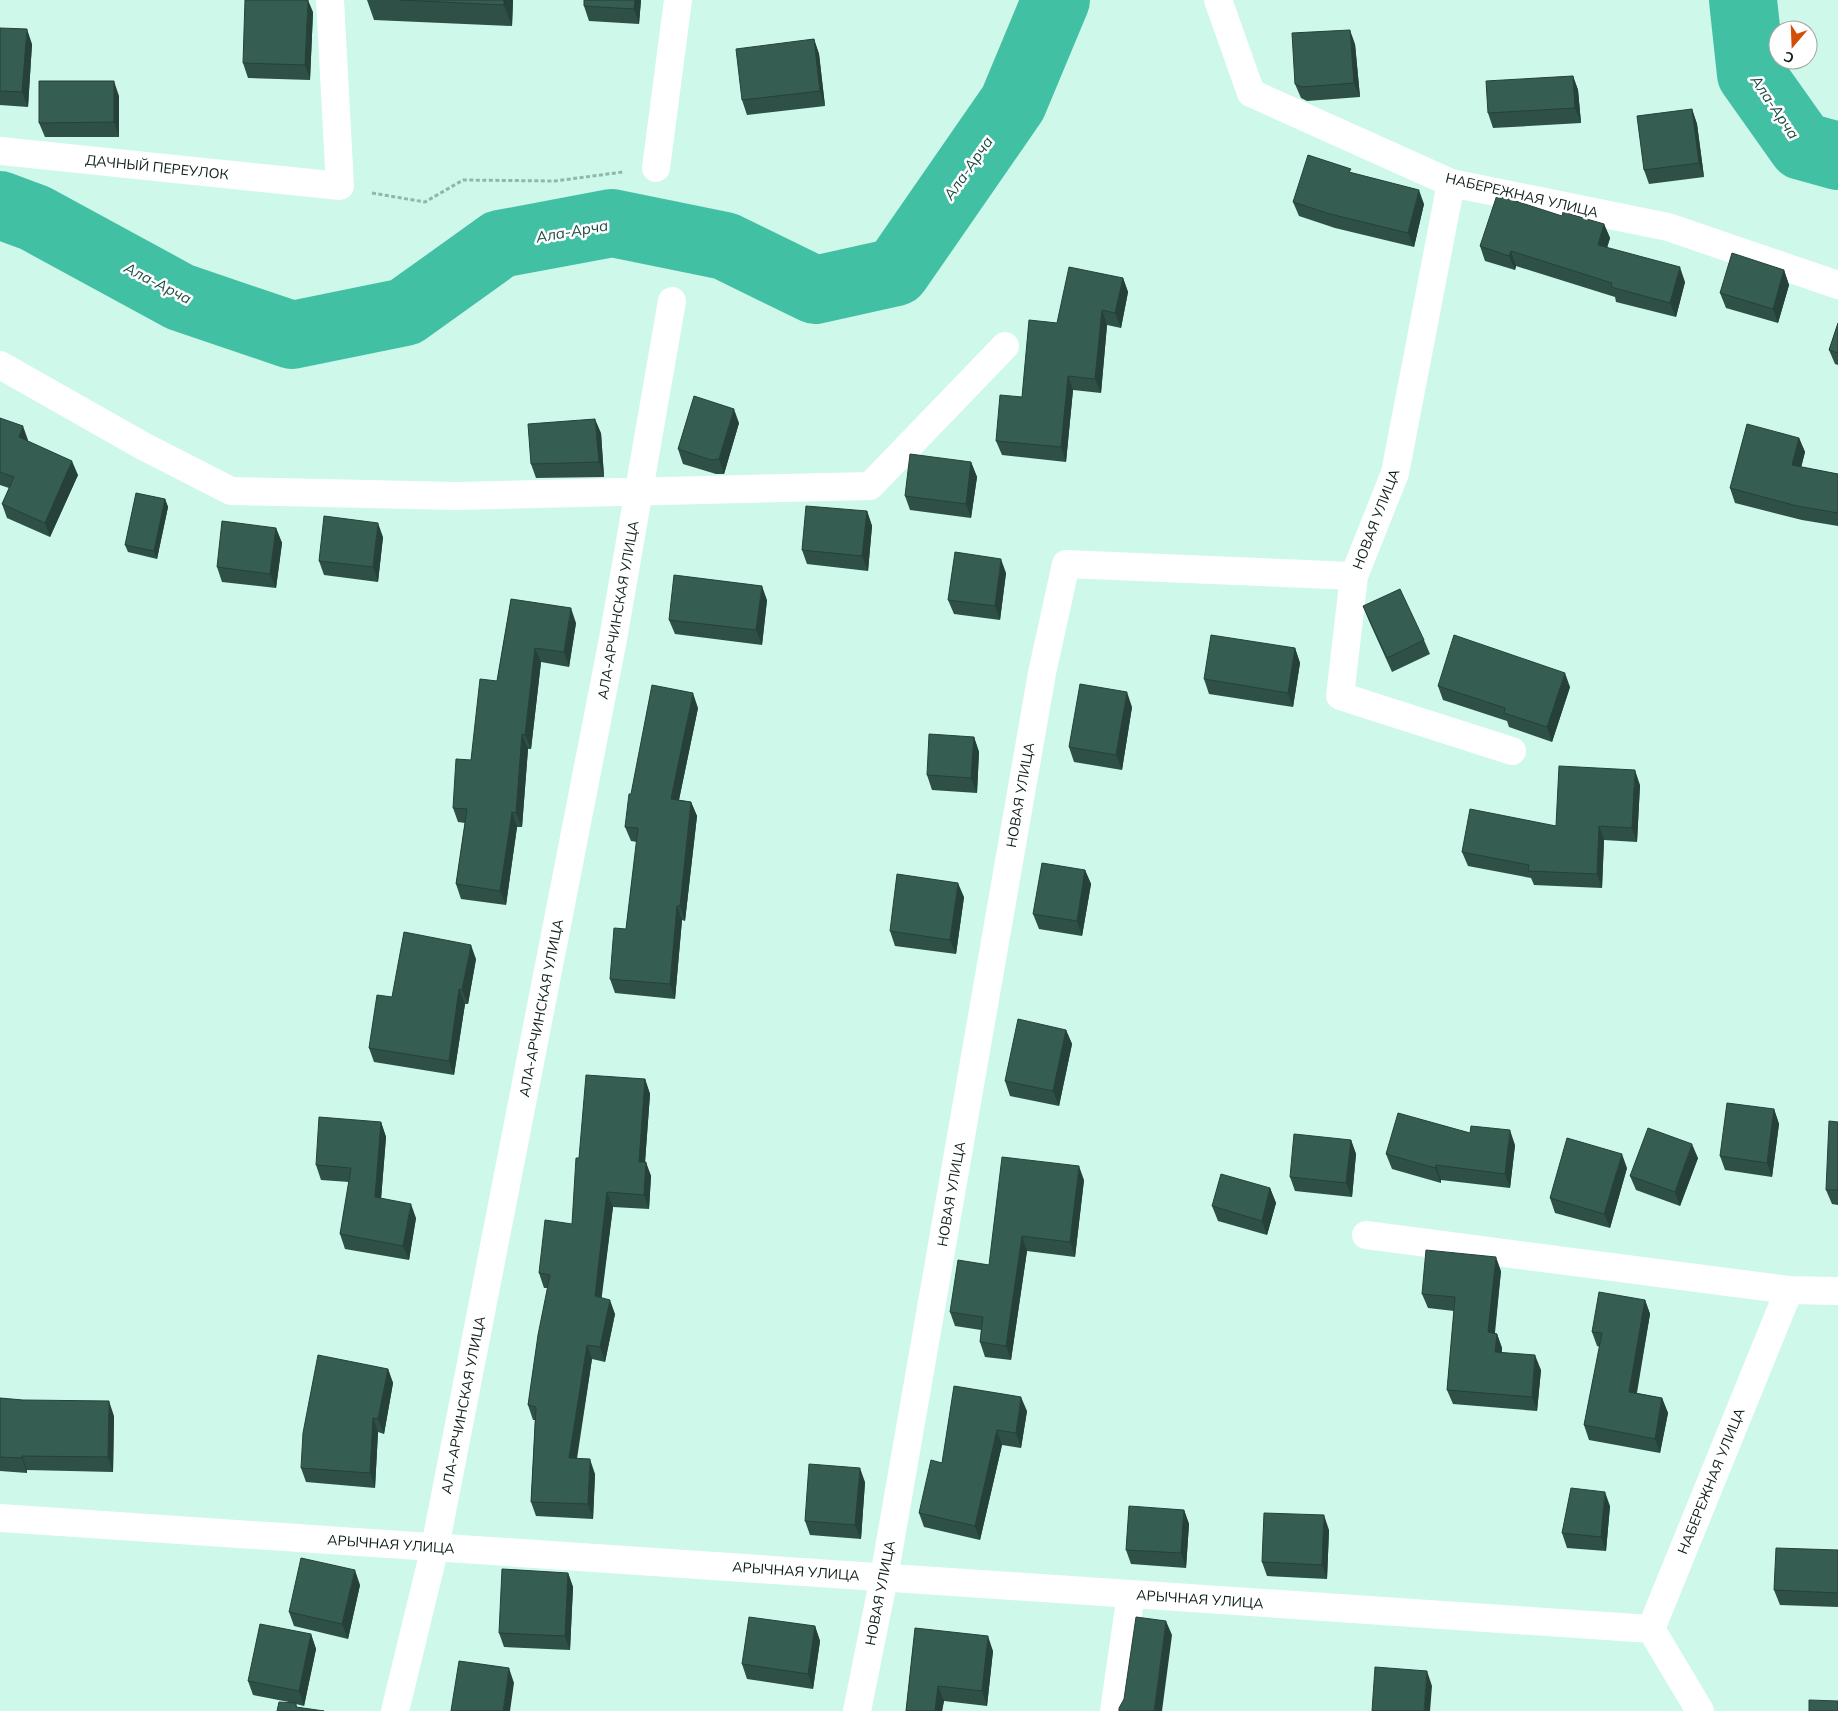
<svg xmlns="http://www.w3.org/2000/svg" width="1838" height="1711" font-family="Mulish,sans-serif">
  <rect width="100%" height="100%" fill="#cdf8ea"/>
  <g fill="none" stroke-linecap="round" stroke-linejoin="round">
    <path stroke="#42c0a4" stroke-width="68" d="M 1743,0 L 1751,74 L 1802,146 L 1838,156
      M 0,205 L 35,218 L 180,297 L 292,335 L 405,312 L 500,244 L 612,223 L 725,246 L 815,290 L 896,272 L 1013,103 L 1056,0"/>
    <path stroke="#93b6aa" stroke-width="3" stroke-dasharray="4 2.5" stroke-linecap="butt" d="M 372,193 L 425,202 L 463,180 L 555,181 L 623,172"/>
    <path stroke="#fff" stroke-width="28" d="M 1218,0 L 1251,93 L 1451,183 L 1668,227 L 1838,285
      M 0,151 L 340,186 L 330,0
      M 656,168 L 678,0
      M 0,365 L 143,446 L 231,491 L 457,496 L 870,486 L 1005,346
      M 1354,576 L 1340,696 L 1512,751
      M 1366,1235 L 1789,1290
      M 0,1518 L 1651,1629
      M 395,1711 L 435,1547 L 613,639 L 672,301
      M 857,1711 L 884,1577 L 1042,673 L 1066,564 L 1354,576 L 1395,473 L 1451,183
      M 1114,1711 L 1131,1594
      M 1700,1711 L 1651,1629 L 1789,1290 L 1838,1291"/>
  </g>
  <path fill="#2e5047" d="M 367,0 L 513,0 L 512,26 L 374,20 Z
    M 584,0 L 641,0 L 639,24 L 589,21 L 584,6 Z
    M 313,12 L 310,80 L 248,78 L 243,63 Z
    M 0,28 L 32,44 L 28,107 L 0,105 Z
    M 814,39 L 819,54 L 825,106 L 747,115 L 742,100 Z
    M 1355,44 L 1360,97 L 1307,101 L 1301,98 L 1295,84 Z
    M 1573,76 L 1578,90 L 1581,123 L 1493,128 L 1488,113 Z
    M 119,96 L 119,137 L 45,137 L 39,123 Z
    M 1692,109 L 1697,124 L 1704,177 L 1649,184 L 1644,170 Z
    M 1293,202 L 1424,204 L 1414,247 L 1335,228 L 1299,216 Z
    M 1562,216 L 1604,224 L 1610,238 L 1607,248 L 1685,282 L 1676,317 L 1616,302 L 1615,297 L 1516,266 L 1515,270 L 1485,261 L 1480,246 Z
    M 1784,270 L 1789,285 L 1778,323 L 1726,308 L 1720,293 Z
    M 1123,278 L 1128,292 L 1121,328 L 1107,325 L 1101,393 L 1073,390 L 1066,462 L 1002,455 L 996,441 L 1022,397 L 1057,323 Z
    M 1838,323 L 1838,365 L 1835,364 L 1829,350 Z
    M 0,418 L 28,440 L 28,441 L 78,475 L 50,537 L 7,518 L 2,504 L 9,488 L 0,485 Z
    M 739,423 L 724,474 L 716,474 L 683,464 L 678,449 Z
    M 601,433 L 604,477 L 536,478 L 531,464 Z
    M 1799,438 L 1805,452 L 1801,467 L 1838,474 L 1838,526 L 1802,520 L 1735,503 L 1730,488 Z
    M 971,462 L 977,477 L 971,518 L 910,510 L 905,496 Z
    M 165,499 L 168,507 L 157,559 L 128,552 L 125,545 Z
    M 867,511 L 872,526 L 868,571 L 807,564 L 802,550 Z
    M 276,528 L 282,543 L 276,588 L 222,582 L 217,567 Z
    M 383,537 L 378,582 L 324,575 L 319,561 Z
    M 1006,573 L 1000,620 L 954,614 L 948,600 Z
    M 511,599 L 576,623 L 569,667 L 541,662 L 531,749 L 528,749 L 522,827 L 517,827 L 506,905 L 461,899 L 456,884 L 465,823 L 458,822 L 453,808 L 471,760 L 497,681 Z
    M 767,600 L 762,645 L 675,634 L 669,620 Z
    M 1363,606 L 1424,640 L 1430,654 L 1392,672 L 1369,621 Z
    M 1295,648 L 1300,663 L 1293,707 L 1209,694 L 1204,679 Z
    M 1438,686 L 1570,687 L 1552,742 L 1509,727 L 1507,721 L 1443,700 Z
    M 1132,707 L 1122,770 L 1074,762 L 1069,747 Z
    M 698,708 L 679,800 L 691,802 L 697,816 L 685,921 L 682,920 L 675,999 L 615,993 L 610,979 L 626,929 L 637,842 L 631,841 L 625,827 L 631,794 Z
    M 974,737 L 979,752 L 977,793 L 932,790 L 927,775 Z
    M 1640,785 L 1637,842 L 1604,840 L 1602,888 L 1534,885 L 1531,878 L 1468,866 L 1462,852 L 1556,826 Z
    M 1085,870 L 1091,884 L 1082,936 L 1039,929 L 1033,914 Z
    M 964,897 L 956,954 L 895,946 L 890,931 Z
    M 476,959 L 468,1004 L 465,1004 L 454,1075 L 374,1062 L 369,1048 L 392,997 Z
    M 1066,1030 L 1072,1044 L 1059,1106 L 1010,1096 L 1005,1081 Z
    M 645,1079 L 650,1094 L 645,1162 L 651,1176 L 649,1209 L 613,1207 L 601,1298 L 615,1314 L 605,1362 L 592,1359 L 577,1459 L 595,1474 L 593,1519 L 536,1516 L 531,1502 L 535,1420 L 533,1420 L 528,1405 L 548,1288 L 544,1288 L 539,1273 L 572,1224 L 579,1158 Z
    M 1774,1109 L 1779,1124 L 1772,1177 L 1725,1170 L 1720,1156 Z
    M 381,1122 L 386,1137 L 381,1199 L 416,1218 L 409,1260 L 345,1249 L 340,1234 L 349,1182 L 321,1180 L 316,1165 Z
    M 1838,1122 L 1838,1205 L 1832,1204 L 1826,1190 Z
    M 1470,1133 L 1515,1145 L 1510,1188 L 1441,1180 L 1441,1183 L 1392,1169 L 1386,1154 Z
    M 1351,1140 L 1356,1154 L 1352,1197 L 1295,1191 L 1290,1177 Z
    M 1698,1158 L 1680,1206 L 1636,1190 L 1630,1176 Z
    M 1627,1168 L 1610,1228 L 1555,1213 L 1550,1198 Z
    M 1084,1180 L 1075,1257 L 1027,1251 L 1011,1360 L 985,1357 L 980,1342 L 981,1330 L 955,1326 L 950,1312 L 989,1265 Z
    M 1270,1188 L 1276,1203 L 1267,1235 L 1218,1221 L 1212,1206 Z
    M 1501,1271 L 1495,1333 L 1497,1334 L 1502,1348 L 1502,1353 L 1541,1370 L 1537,1411 L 1453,1404 L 1447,1390 L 1454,1311 L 1428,1308 L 1422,1294 Z
    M 1645,1300 L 1650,1314 L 1637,1393 L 1662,1398 L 1668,1413 L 1660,1453 L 1589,1440 L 1584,1425 L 1600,1347 L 1597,1346 L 1592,1332 Z
    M 388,1369 L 393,1383 L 384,1434 L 378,1432 L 375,1488 L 306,1482 L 301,1468 Z
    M 0,1398 L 114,1416 L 113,1472 L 27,1470 L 27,1473 L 0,1471 Z
    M 1027,1411 L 1021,1448 L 1002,1445 L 980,1540 L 924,1527 L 919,1513 L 942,1463 Z
    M 865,1482 L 861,1539 L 810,1535 L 805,1521 Z
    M 1610,1506 L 1606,1551 L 1567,1548 L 1562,1533 Z
    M 1184,1510 L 1189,1524 L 1186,1568 L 1131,1564 L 1126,1550 Z
    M 1329,1530 L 1327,1579 L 1267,1576 L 1262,1562 Z
    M 1838,1550 L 1838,1607 L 1780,1605 L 1774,1590 Z
    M 568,1573 L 573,1587 L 570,1650 L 504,1647 L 499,1633 Z
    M 360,1585 L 348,1639 L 294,1626 L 289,1612 Z
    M 815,1626 L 820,1641 L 813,1689 L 747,1679 L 742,1664 Z
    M 915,1628 L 993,1651 L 987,1706 L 944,1701 L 942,1711 L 906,1711 Z
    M 311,1634 L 316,1649 L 304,1706 L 296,1704 L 297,1707 L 277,1711 L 289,1702 L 253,1695 L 248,1681 Z"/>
  <path fill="#264139" d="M 308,0 L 313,12 L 310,80 L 305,65 Z
    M 504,0 L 513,0 L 512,26 L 504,5 Z
    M 635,0 L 641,0 L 639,24 L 634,9 Z
    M 27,29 L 32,44 L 28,107 L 22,92 Z
    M 1350,30 L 1355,44 L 1360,97 L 1354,83 Z
    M 814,39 L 819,54 L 825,106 L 820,91 Z
    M 1573,76 L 1578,90 L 1581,123 L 1575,108 Z
    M 114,81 L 119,96 L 119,137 L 114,122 Z
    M 1692,109 L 1697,124 L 1704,177 L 1699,163 Z
    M 1419,190 L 1424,204 L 1414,247 L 1408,233 Z
    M 1604,224 L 1610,238 L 1603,260 L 1598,245 Z
    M 1511,251 L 1516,266 L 1515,270 L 1509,256 Z
    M 1680,267 L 1685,282 L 1676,317 L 1670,303 Z
    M 1784,270 L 1789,285 L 1778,323 L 1773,309 Z
    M 1123,278 L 1128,292 L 1121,328 L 1115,313 Z
    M 1102,310 L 1107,325 L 1101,393 L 1095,379 Z
    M 1068,376 L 1073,390 L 1066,462 L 1061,447 Z
    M 734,409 L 739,423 L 724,474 L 719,459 Z
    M 595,419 L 601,433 L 604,477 L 599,462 Z
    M 23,426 L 28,440 L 24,452 L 19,437 Z
    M 1799,438 L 1805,452 L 1798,480 L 1792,465 Z
    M 72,461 L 78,475 L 50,537 L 45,523 Z
    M 971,462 L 977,477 L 971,518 L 966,504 Z
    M 165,499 L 168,507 L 157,559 L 154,551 Z
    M 867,511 L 872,526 L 868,571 L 862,556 Z
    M 378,523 L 383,537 L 378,582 L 373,567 Z
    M 276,528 L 282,543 L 276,588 L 270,574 Z
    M 1001,559 L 1006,573 L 1000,620 L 995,606 Z
    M 762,586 L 767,600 L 762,645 L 756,630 Z
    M 571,608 L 576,623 L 569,667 L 564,652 Z
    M 535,648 L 541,662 L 531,749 L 525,735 Z
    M 1295,648 L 1300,663 L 1293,707 L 1288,693 Z
    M 1565,673 L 1570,687 L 1552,742 L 1547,727 Z
    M 1127,692 L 1132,707 L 1122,770 L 1116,755 Z
    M 693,693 L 698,708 L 676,814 L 671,799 Z
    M 522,734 L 528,749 L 522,827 L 516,813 Z
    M 974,737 L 979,752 L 977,793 L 971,778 Z
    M 1635,770 L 1640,785 L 1637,842 L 1632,828 Z
    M 691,802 L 697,816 L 685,921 L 680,906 Z
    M 512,812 L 517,827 L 506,905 L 500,891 Z
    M 1599,826 L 1604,840 L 1602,888 L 1597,874 Z
    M 1085,870 L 1091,884 L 1082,936 L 1077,921 Z
    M 958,883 L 964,897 L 956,954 L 950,940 Z
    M 677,906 L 682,920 L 675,999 L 670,984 Z
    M 471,945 L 476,959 L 468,1004 L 462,990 Z
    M 459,989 L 465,1004 L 454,1075 L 449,1061 Z
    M 1066,1030 L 1072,1044 L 1059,1106 L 1053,1091 Z
    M 645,1079 L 650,1094 L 644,1176 L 639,1162 Z
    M 1774,1109 L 1779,1124 L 1772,1177 L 1767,1163 Z
    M 381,1122 L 386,1137 L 380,1212 L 375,1197 Z
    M 1510,1130 L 1515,1145 L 1510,1188 L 1505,1174 Z
    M 1351,1140 L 1356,1154 L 1352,1197 L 1346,1183 Z
    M 1692,1144 L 1698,1158 L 1680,1206 L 1675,1192 Z
    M 1622,1154 L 1627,1168 L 1610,1228 L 1604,1214 Z
    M 646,1162 L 651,1176 L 649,1209 L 644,1195 Z
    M 1436,1165 L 1441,1180 L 1441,1183 L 1435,1168 Z
    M 1079,1166 L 1084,1180 L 1075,1257 L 1070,1242 Z
    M 1270,1188 L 1276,1203 L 1267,1235 L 1262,1221 Z
    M 607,1192 L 613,1207 L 600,1311 L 595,1296 Z
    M 411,1204 L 416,1218 L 409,1260 L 403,1246 Z
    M 1022,1236 L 1027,1251 L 1011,1360 L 1006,1346 Z
    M 1496,1257 L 1501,1271 L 1493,1346 L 1488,1332 Z
    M 610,1300 L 615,1314 L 605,1362 L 600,1347 Z
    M 1645,1300 L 1650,1314 L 1634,1406 L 1629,1392 Z
    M 1497,1334 L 1502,1348 L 1500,1367 L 1495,1352 Z
    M 587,1345 L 592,1359 L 574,1473 L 569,1458 Z
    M 1535,1355 L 1541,1370 L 1537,1411 L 1532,1397 Z
    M 388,1369 L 393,1383 L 384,1434 L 378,1419 Z
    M 1021,1397 L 1027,1411 L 1021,1448 L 1016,1433 Z
    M 1662,1398 L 1668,1413 L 1660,1453 L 1655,1439 Z
    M 109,1401 L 114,1416 L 113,1472 L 108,1457 Z
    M 373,1418 L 378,1432 L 375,1488 L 370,1473 Z
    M 997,1430 L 1002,1445 L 980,1540 L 975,1526 Z
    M 22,1456 L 27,1470 L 27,1473 L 22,1458 Z
    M 590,1459 L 595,1474 L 593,1519 L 588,1504 Z
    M 860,1468 L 865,1482 L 861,1539 L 855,1525 Z
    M 1605,1492 L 1610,1506 L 1606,1551 L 1601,1537 Z
    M 1184,1510 L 1189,1524 L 1186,1568 L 1181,1553 Z
    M 1324,1515 L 1329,1530 L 1327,1579 L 1322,1565 Z
    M 355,1570 L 360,1585 L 348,1639 L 342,1624 Z
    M 568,1573 L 573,1587 L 570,1650 L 565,1636 Z
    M 1166,1621 L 1172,1635 L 1162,1711 L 1154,1711 Z
    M 815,1626 L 820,1641 L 813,1689 L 808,1674 Z
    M 311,1634 L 316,1649 L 304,1706 L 299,1691 Z
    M 988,1636 L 993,1651 L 987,1706 L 982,1691 Z
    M 509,1668 L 514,1683 L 510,1711 L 503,1711 Z
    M 1427,1671 L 1432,1686 L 1430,1711 L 1424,1711 Z
    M 938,1686 L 944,1701 L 942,1711 L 935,1711 Z"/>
  <path fill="#365d52" stroke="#264139" d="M 245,0 L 308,0 L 305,65 L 243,63 Z
    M 400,0 L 504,0 L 504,5 Z
    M 584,0 L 635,0 L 634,9 L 584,6 Z
    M 0,28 L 27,29 L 22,92 L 0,91 Z
    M 1350,30 L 1354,83 L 1302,87 L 1295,84 L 1292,33 Z
    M 814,39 L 820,91 L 742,100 L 736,49 Z
    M 1573,76 L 1575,108 L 1488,113 L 1486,81 Z
    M 39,81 L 114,81 L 114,122 L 39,123 Z
    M 1692,109 L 1699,163 L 1644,170 L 1637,116 Z
    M 1308,155 L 1351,169 L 1349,172 L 1419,190 L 1408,233 L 1330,214 L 1293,202 Z
    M 1497,195 L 1562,216 L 1563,212 L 1604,224 L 1598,245 L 1680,267 L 1670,303 L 1611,287 L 1612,283 L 1511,251 L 1509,256 L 1480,246 Z
    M 1732,253 L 1784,270 L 1773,309 L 1720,293 Z
    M 1069,267 L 1123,278 L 1115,313 L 1102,310 L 1095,379 L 1068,376 L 1061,447 L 996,441 L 1000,395 L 1022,397 L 1029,320 L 1057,323 Z
    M 1838,323 L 1838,353 L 1829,350 Z
    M 694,396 L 734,409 L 719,459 L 711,460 L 678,449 Z
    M 0,418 L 23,426 L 19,437 L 72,461 L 45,523 L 2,504 L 14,477 L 0,472 Z
    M 595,419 L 599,462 L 531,464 L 528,424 Z
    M 1747,424 L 1799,438 L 1792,465 L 1838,474 L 1838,513 L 1797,506 L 1730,488 Z
    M 910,454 L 971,462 L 966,504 L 905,496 Z
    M 136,493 L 165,499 L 154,551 L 125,545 Z
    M 806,506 L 867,511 L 862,556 L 802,550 Z
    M 324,516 L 378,523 L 373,567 L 319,561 Z
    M 222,521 L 276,528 L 270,574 L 217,567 Z
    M 955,552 L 1001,559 L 995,606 L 948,600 Z
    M 674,575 L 762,586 L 756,630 L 669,620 Z
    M 1400,589 L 1424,640 L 1387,658 L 1363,606 Z
    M 511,599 L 571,608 L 564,652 L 535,648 L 525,735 L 522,734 L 516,813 L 512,812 L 500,891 L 456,884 L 467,809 L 453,808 L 456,759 L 471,760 L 480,679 L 497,681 Z
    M 1211,635 L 1295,648 L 1288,693 L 1204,679 Z
    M 1454,635 L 1565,673 L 1547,727 L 1504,713 L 1505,708 L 1438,686 Z
    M 1080,684 L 1127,692 L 1116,755 L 1069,747 Z
    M 652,685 L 693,693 L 671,799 L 691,802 L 680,906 L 677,906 L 670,984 L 610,979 L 614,928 L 626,929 L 638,828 L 625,827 L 629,794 L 631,794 Z
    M 929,734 L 974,737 L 971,778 L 927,775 Z
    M 1559,766 L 1635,770 L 1632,828 L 1599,826 L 1597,874 L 1528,871 L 1529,865 L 1462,852 L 1470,809 L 1556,826 Z
    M 1042,863 L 1085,870 L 1077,921 L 1033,914 Z
    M 897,874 L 958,883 L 950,940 L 890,931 Z
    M 404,932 L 471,945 L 462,990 L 459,989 L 449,1061 L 369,1048 L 377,995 L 392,997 Z
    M 1018,1019 L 1066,1030 L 1053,1091 L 1005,1081 Z
    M 586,1075 L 645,1079 L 639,1162 L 646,1162 L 644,1195 L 607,1192 L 595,1296 L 610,1300 L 600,1347 L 587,1345 L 569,1458 L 590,1459 L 588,1504 L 531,1502 L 536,1407 L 528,1405 L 538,1335 L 550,1275 L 539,1273 L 545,1220 L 572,1224 L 576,1158 L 579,1158 Z
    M 1727,1103 L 1774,1109 L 1767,1163 L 1720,1156 Z
    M 1398,1113 L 1470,1133 L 1471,1126 L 1510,1130 L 1505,1174 L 1436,1165 L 1435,1168 L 1386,1154 Z
    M 319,1117 L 381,1122 L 375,1197 L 411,1204 L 403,1246 L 340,1234 L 351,1168 L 316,1165 Z
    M 1829,1121 L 1838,1122 L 1838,1190 L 1826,1190 Z
    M 1648,1128 L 1692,1144 L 1675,1192 L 1630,1176 Z
    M 1294,1134 L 1351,1140 L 1346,1183 L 1290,1177 Z
    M 1567,1138 L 1622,1154 L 1604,1214 L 1550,1198 Z
    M 1002,1157 L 1079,1166 L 1070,1242 L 1022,1236 L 1006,1346 L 980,1342 L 983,1317 L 950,1312 L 958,1260 L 989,1265 Z
    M 1221,1174 L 1270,1188 L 1262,1221 L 1212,1206 Z
    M 1426,1250 L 1496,1257 L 1488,1332 L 1497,1334 L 1495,1352 L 1535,1355 L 1532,1397 L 1447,1390 L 1455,1297 L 1422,1294 Z
    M 1599,1292 L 1645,1300 L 1629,1392 L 1662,1398 L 1655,1439 L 1584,1425 L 1602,1333 L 1592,1332 Z
    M 318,1355 L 388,1369 L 378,1419 L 373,1418 L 370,1473 L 301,1468 L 303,1433 Z
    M 954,1386 L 1021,1397 L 1016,1433 L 997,1430 L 975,1526 L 919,1513 L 931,1460 L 942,1463 Z
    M 0,1398 L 23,1400 L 109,1401 L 108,1457 L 22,1456 L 22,1458 L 0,1457 Z
    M 809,1464 L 860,1468 L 855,1525 L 805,1521 Z
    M 1571,1488 L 1605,1492 L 1601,1537 L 1562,1533 Z
    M 1129,1506 L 1184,1510 L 1181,1553 L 1126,1550 Z
    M 1264,1513 L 1324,1515 L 1322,1565 L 1262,1562 Z
    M 1776,1548 L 1838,1550 L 1838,1593 L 1774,1590 Z
    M 301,1558 L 355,1570 L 342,1624 L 289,1612 Z
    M 502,1569 L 568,1573 L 565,1636 L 499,1633 Z
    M 749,1617 L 815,1626 L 808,1674 L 742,1664 Z
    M 1136,1617 L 1166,1621 L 1154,1711 L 1119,1711 L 1119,1708 L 1124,1699 Z
    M 260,1624 L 311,1634 L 299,1691 L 248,1681 Z
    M 915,1628 L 988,1636 L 982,1691 L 938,1686 L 935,1711 L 906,1711 Z
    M 459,1661 L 509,1668 L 503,1711 L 451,1711 Z
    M 1375,1667 L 1427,1671 L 1424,1711 L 1372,1711 Z
    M 1809,1700 L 1838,1701 L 1838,1711 L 1809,1711 Z
    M 279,1702 L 296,1703 L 296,1707 L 324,1711 L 277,1711 Z"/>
  <g text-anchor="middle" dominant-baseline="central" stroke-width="5" stroke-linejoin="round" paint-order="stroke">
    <g font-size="14" fill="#0e1e19" stroke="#fff">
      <text transform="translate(157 167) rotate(6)">ДАЧНЫЙ ПЕРЕУЛОК</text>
      <text transform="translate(1522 195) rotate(13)">НАБЕРЕЖНАЯ УЛИЦА</text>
      <text transform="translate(1376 519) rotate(-69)">НОВАЯ УЛИЦА</text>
      <text transform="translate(618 610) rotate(-80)">АЛА-АРЧИНСКАЯ УЛИЦА</text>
      <text transform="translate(1020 795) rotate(-80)">НОВАЯ УЛИЦА</text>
      <text transform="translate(541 1008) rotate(-79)">АЛА-АРЧИНСКАЯ УЛИЦА</text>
      <text transform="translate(951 1194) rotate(-80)">НОВАЯ УЛИЦА</text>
      <text transform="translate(463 1405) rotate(-79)">АЛА-АРЧИНСКАЯ УЛИЦА</text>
      <text transform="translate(1711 1481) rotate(-68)">НАБЕРЕЖНАЯ УЛИЦА</text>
      <text transform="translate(391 1544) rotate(4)">АРЫЧНАЯ УЛИЦА</text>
      <text transform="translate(796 1571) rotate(4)">АРЫЧНАЯ УЛИЦА</text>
      <text transform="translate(880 1593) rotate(-79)">НОВАЯ УЛИЦА</text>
      <text transform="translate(1200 1599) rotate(4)">АРЫЧНАЯ УЛИЦА</text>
    </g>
    <g font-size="15" font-style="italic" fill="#184c40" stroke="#fff">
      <text transform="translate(1775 107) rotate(56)">Ала-Арча</text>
      <text transform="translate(968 168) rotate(-55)">Ала-Арча</text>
      <text transform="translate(572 231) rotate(-10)">Ала-Арча</text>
      <text transform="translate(158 283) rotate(27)">Ала-Арча</text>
    </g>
  </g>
  <g transform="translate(1793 45) rotate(199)"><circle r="24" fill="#ffffff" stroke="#9fa5a3"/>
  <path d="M0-4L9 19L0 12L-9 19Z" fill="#d24e06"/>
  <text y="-8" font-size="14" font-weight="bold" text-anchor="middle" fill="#0e1e19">С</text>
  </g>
</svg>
